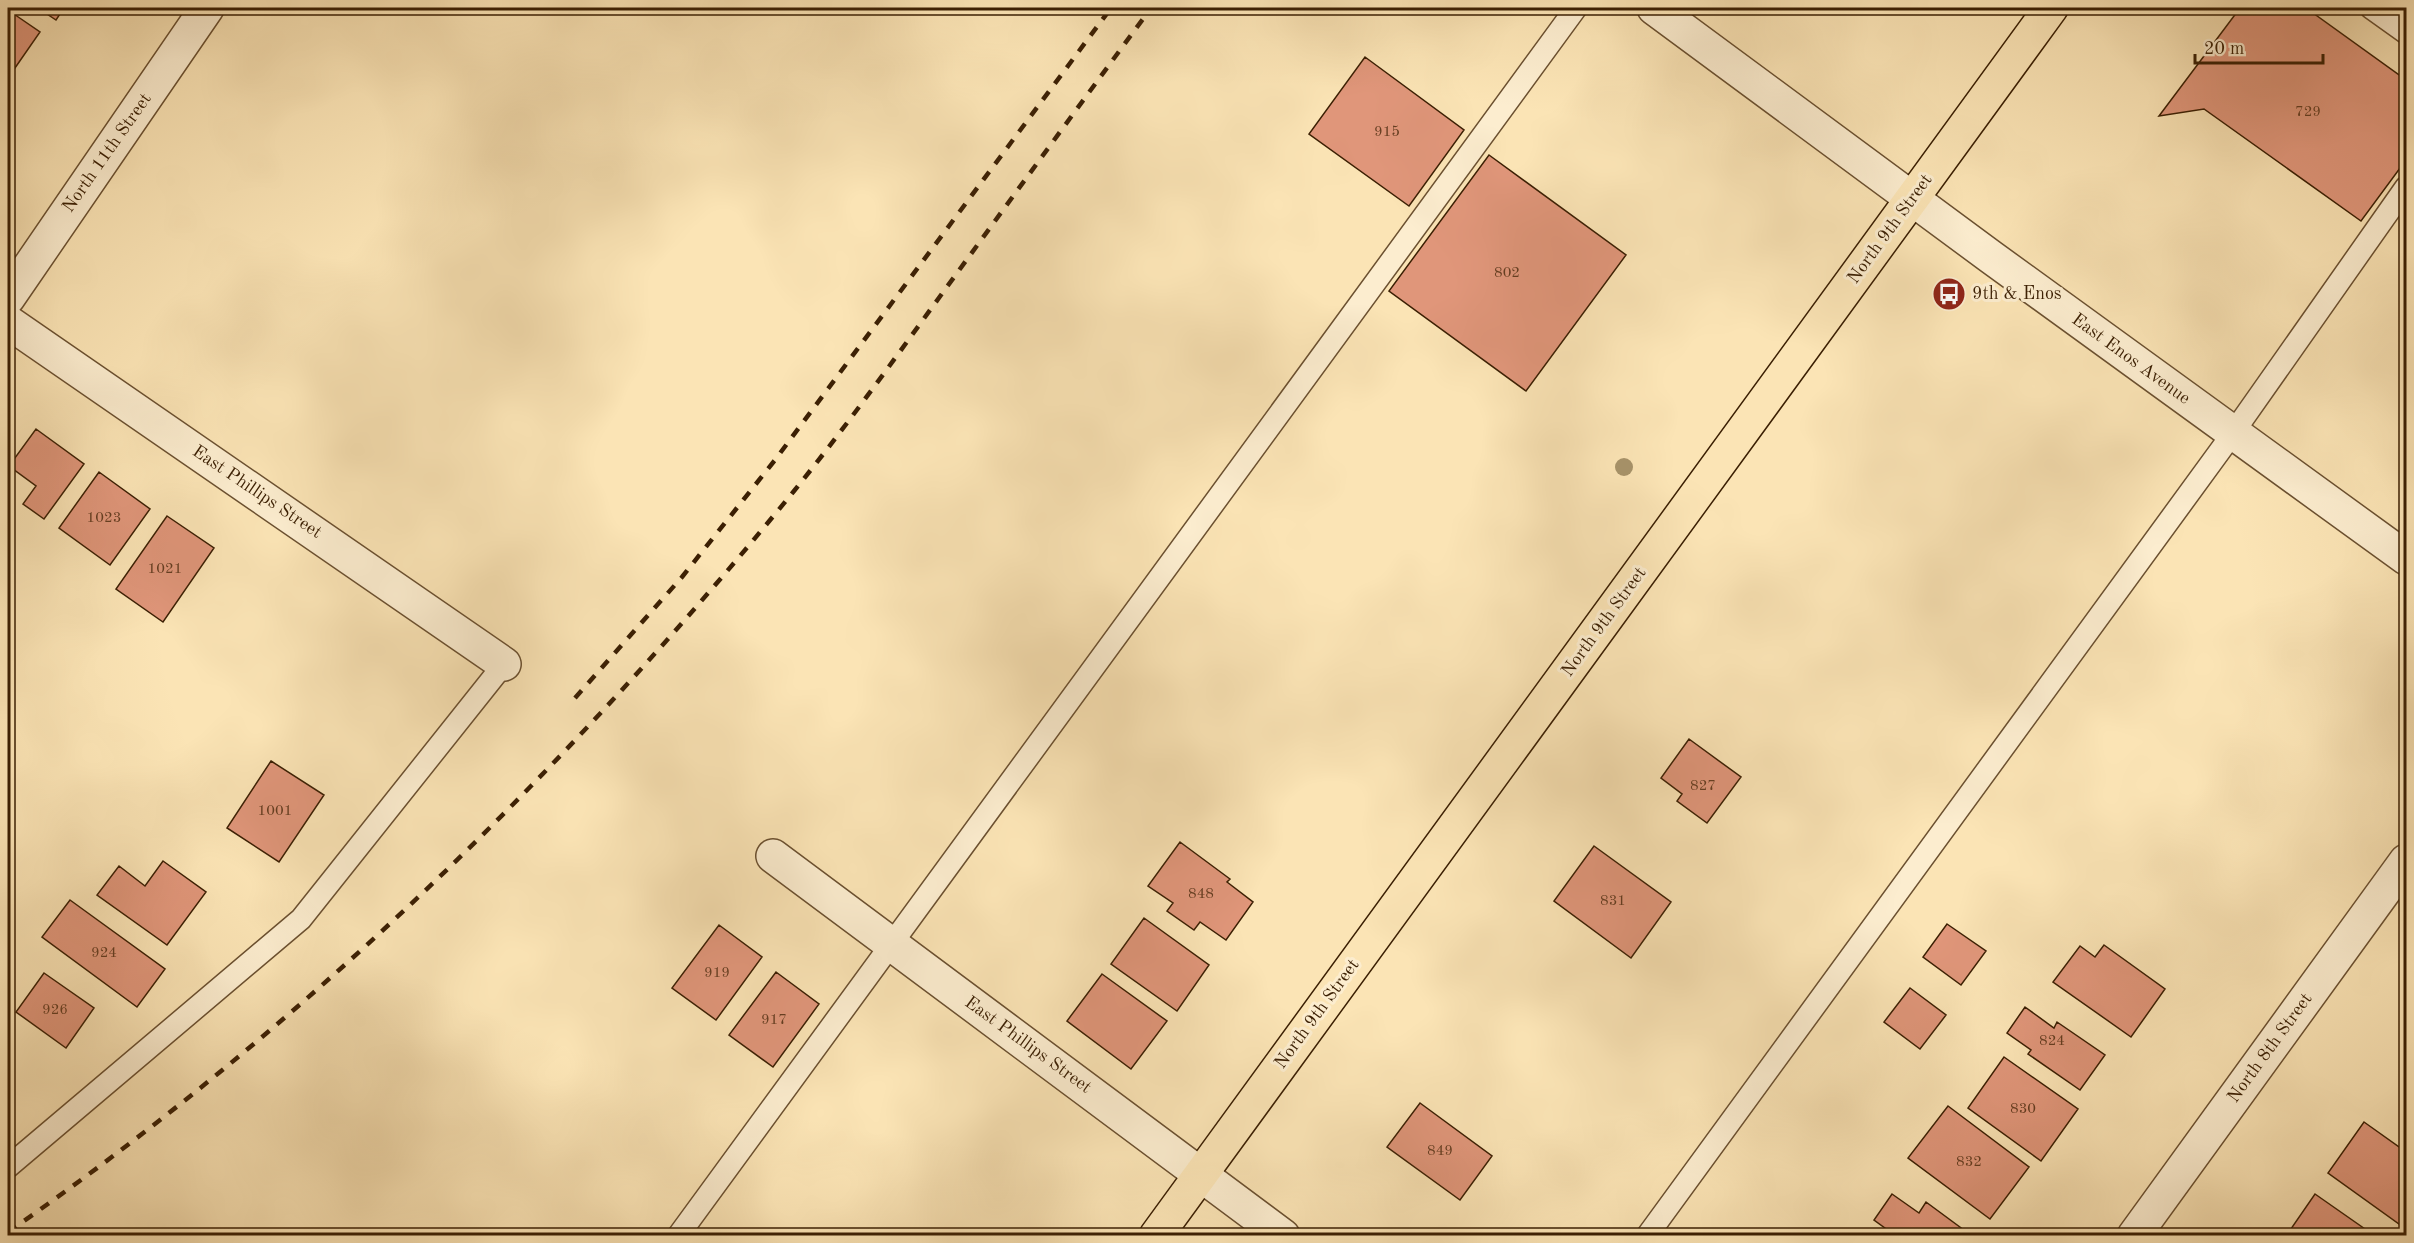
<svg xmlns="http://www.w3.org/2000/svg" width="2414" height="1243" font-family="'Old Standard TT',serif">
  <rect width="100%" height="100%" fill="#fbe4b5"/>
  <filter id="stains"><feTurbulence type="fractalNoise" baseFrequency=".00333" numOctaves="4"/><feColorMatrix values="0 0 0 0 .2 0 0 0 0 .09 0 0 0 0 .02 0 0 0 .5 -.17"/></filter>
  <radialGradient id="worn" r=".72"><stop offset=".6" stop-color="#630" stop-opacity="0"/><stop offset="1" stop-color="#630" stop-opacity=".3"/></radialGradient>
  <path fill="#e0967a" stroke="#3b1f03" stroke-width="1.5" d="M 38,8 L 64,8 L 56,20 Z
    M 2240,8 L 2306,8 L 2406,80 L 2406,160 L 2361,221 L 2204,109 L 2159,116 Z
    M 8,10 L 40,32 L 8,78 Z
    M 1365,57 L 1464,130 L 1409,206 L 1309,134 Z
    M 1489,155 L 1626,255 L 1526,391 L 1389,291 Z
    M 36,429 L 84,464 L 44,519 L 23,504 L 36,486 L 9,466 Z
    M 99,472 L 150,509 L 110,565 L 59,528 Z
    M 167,516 L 214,548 L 163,622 L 116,589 Z
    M 1689,739 L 1741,777 L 1707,823 L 1677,801 L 1682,794 L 1661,778 Z
    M 271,761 L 324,795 L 279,862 L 227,828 Z
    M 1180,842 L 1230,879 L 1227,882 L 1253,902 L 1226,940 L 1200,922 L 1194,930 L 1167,911 L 1173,903 L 1148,886 Z
    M 1594,846 L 1671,902 L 1631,958 L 1554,901 Z
    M 163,861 L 206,892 L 167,945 L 97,895 L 119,866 L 145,886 Z
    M 70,900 L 165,969 L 137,1007 L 42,937 Z
    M 1144,918 L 1209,965 L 1177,1011 L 1111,964 Z
    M 1947,924 L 1986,951 L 1961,985 L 1923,957 Z
    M 719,925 L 762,957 L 716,1020 L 672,988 Z
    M 2104,945 L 2165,989 L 2131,1037 L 2053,982 L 2080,946 L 2095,957 Z
    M 776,972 L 819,1004 L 773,1067 L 729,1035 Z
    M 44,973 L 94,1008 L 66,1048 L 16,1012 Z
    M 1102,974 L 1167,1021 L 1131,1069 L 1067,1021 Z
    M 1910,988 L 1946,1015 L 1920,1049 L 1884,1022 Z
    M 2025,1007 L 2054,1028 L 2057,1022 L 2105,1055 L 2080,1090 L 2028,1054 L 2031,1050 L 2007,1033 Z
    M 2004,1057 L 2078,1109 L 2041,1161 L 1968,1108 Z
    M 1420,1103 L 1492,1156 L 1460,1200 L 1387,1147 Z
    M 1948,1106 L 2029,1167 L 1990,1219 L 1908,1158 Z
    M 2364,1122 L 2406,1152 L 2406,1229 L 2328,1173 Z
    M 1892,1194 L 1919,1213 L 1926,1202 L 1972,1236 L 1896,1236 L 1874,1220 Z
    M 2315,1194 L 2375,1236 L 2286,1236 Z"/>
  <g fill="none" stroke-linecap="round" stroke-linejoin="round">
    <g stroke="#6b5030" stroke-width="24">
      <path id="service" d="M 2371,8 L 2406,33
        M 8,1167 L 301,919 L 504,664
        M 678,1236 L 1576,8
        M 1647,1236 L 2233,433 L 2406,187"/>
    </g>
    <g stroke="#6b5030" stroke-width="36">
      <path id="minor" d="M 1654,8 L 1991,257 L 2406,558
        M 8,298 L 207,8
        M 8,322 L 504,664
        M 773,856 L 1283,1236
        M 2134,1236 L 2406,861"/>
    </g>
    <g stroke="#3b1f03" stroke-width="36">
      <path id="primary" d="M 1156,1236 L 2051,8"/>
    </g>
    <use href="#service" stroke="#fcedcf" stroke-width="21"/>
    <use href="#minor" stroke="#fcedcf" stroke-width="33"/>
    <use href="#primary" stroke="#fbe4b5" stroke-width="33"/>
    <path stroke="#3b1f03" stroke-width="4.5" stroke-dasharray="10 10" stroke-linecap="butt" d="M 575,698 L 682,577 L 775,460 L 1111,8
      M 8,1232 C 304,1027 566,770 794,491 C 845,428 893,361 941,295 C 1011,199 1081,103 1151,8"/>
  </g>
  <circle fill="#a7936a" cx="1624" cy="467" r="9"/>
  <defs>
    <g id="bus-disc" transform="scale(1.725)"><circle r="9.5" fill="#8f2418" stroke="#fcedcf"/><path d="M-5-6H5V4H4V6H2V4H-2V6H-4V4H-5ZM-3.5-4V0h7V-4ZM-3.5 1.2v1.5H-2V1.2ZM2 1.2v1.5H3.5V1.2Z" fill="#fff"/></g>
  </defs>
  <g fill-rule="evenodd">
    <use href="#bus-disc" x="1949" y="294"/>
  </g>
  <g text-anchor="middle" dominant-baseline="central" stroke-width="6" stroke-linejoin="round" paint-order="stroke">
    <g font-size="15" fill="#643d21">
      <text x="2308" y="112">729</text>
      <text x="1387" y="132">915</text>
      <text x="1507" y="273">802</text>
      <text x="104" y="518">1023</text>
      <text x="165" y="569">1021</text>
      <text x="1703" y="786">827</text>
      <text x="275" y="811">1001</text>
      <text x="1201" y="894">848</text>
      <text x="1613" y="901">831</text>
      <text x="104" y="953">924</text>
      <text x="717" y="973">919</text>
      <text x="55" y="1010">926</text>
      <text x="774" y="1020">917</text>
      <text x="2052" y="1041">824</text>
      <text x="2023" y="1109">830</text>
      <text x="1440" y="1151">849</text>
      <text x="1969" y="1162">832</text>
    </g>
    <g font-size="18" fill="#3b1f03" stroke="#fcedcf">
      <text transform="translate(107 153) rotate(-55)">North 11th Street</text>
      <text transform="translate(1890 229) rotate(-54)">North 9th Street</text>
      <text transform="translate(2131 359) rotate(36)">East Enos Avenue</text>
      <text transform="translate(257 492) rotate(34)">East Phillips Street</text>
      <text transform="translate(1604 622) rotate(-54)">North 9th Street</text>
      <text transform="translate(1317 1014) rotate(-54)">North 9th Street</text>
      <text transform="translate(1028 1045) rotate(36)">East Phillips Street</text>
      <text transform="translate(2270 1048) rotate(-54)">North 8th Street</text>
    </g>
    <g font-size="18" fill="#3b1f03" stroke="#fcedcf" text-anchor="start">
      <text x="1972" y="294">9th &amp; Enos</text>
    </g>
  </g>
  <rect width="2414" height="1243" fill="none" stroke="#fbe4b5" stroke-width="30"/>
  <rect x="9" y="9" width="2396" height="1225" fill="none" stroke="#3b1f03" stroke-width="3"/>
  <rect x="15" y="15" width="2384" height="1213" fill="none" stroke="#3b1f03" stroke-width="1.5"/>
  <path d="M2195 54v9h128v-9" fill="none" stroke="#3b1f03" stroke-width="3"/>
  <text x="2204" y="54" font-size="18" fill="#3b1f03" stroke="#fcedcf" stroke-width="4.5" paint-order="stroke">20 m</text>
  <rect width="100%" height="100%" filter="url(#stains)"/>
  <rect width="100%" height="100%" fill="url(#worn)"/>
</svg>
